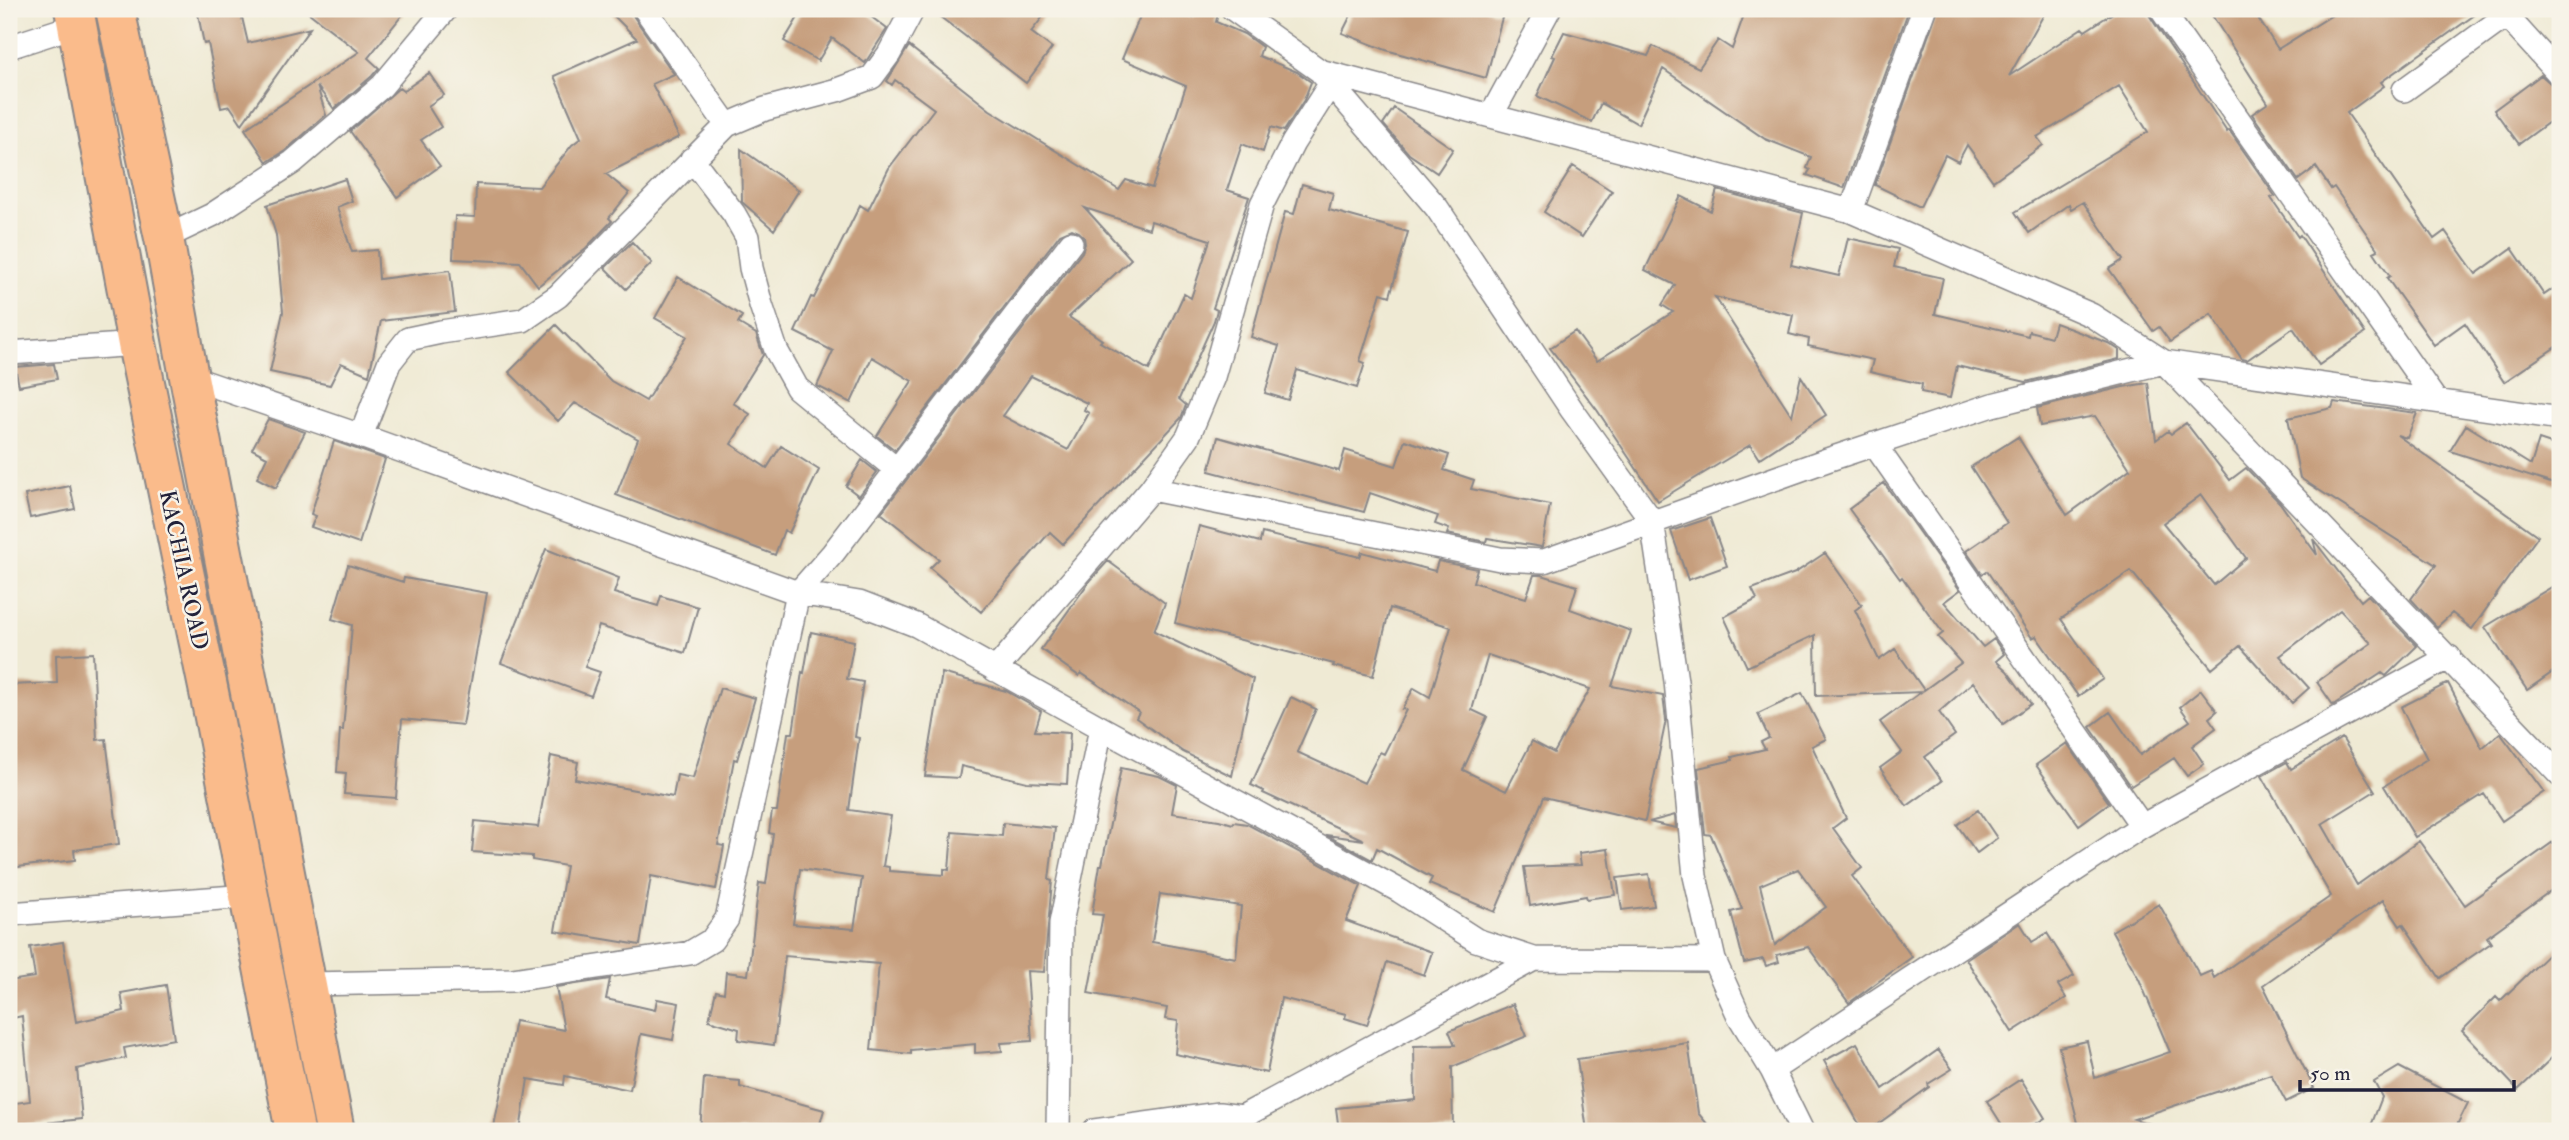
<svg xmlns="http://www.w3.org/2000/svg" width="2569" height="1140" font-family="'IM FELL Double Pica',serif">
  <rect width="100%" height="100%" fill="#f7f3e8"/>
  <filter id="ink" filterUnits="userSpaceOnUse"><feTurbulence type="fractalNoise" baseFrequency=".0143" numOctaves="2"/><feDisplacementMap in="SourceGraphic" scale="14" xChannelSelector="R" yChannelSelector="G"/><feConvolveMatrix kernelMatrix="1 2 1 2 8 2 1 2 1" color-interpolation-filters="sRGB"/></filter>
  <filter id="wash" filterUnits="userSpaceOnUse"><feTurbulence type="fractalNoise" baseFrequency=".00686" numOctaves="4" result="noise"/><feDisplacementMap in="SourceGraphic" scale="28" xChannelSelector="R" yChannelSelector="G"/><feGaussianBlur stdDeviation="1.57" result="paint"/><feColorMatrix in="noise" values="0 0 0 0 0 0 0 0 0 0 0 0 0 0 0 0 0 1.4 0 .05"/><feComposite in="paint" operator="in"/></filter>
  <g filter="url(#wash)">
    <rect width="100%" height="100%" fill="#efead4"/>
    <g id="blocks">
      <path fill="#c69e7d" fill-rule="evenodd" d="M 197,9 L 240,9 L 248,43 L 310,28 L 242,124 L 230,106 L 221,108 L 208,43 L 204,44 Z
        M 304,9 L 407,9 L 368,58 L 379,68 L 372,76 L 334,109 L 317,86 L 326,115 L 285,151 L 267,162 L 245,129 L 359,52 Z
        M 607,9 L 631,9 L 634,17 L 674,74 L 652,84 L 679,137 L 606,174 L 629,193 L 609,218 L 612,221 L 586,248 L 538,286 L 520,262 L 453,259 L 455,216 L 475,217 L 476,184 L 539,187 L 572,145 L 581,138 L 554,76 L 637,39 Z
        M 803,9 L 861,9 L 887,29 L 865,63 L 832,38 L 818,61 L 784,41 Z
        M 930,9 L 1049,9 L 1031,32 L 1052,48 L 1026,83 Z
        M 1143,9 L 1173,9 L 1193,17 L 1197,9 L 1219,9 L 1216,22 L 1244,34 L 1262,47 L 1259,56 L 1297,72 L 1311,82 L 1304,100 L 1284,131 L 1271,127 L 1263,152 L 1242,144 L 1227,190 L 1249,197 L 1213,308 L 1217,310 L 1214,321 L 1179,399 L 1186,405 L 1181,418 L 1063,544 L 1050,532 L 981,612 L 930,568 L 939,559 L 881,513 L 1082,252 L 1085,244 L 1084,237 L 1079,232 L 1072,229 L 1060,234 L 895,450 L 877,436 L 912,381 L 872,357 L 851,403 L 817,386 L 833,351 L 795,332 L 811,297 L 814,298 L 860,205 L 868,210 L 889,168 L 934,109 L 895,80 L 892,85 L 887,81 L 909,46 L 990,110 L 1119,190 L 1126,180 L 1152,188 L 1186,86 L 1122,59 ZM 1085,208 L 1149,229 L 1151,221 L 1210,240 L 1191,298 L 1184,294 L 1149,370 L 1100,342 L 1102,340 L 1069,317 L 1131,259 ZM 1031,376 L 1087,403 L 1084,410 L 1089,413 L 1068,450 L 1003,416 Z
        M 1354,9 L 1485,9 L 1503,14 L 1486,78 L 1386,50 L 1342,33 Z
        M 1746,9 L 1909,9 L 1844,188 L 1807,175 L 1810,170 L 1807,168 L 1811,157 L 1765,139 L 1663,69 L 1638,124 L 1601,103 L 1592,122 L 1537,96 L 1555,57 L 1552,56 L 1564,32 L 1648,56 L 1653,46 L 1699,68 L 1718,40 L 1732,49 Z
        M 1938,9 L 2047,9 L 2009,76 L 2082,28 L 2085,31 L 2119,9 L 2145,9 L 2227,132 L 2229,130 L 2275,196 L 2271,198 L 2298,237 L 2300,235 L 2365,333 L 2319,365 L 2293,328 L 2247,360 L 2242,359 L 2211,314 L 2170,342 L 2159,327 L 2153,331 L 2109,269 L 2123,260 L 2083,202 L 2071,209 L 2069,204 L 2029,233 L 2015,212 L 2148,132 L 2119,86 L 2037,137 L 2043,145 L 1993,181 L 1967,145 L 1958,162 L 1945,155 L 1920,207 L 1875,185 Z
        M 2208,9 L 2252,9 L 2278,49 L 2342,9 L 2483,9 L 2381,82 L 2384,86 L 2347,113 L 2434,239 L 2445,231 L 2476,274 L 2512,248 L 2544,295 L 2560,284 L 2560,344 L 2504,382 L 2465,323 L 2434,345 L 2387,278 L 2390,276 L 2374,252 L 2378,250 L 2334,187 L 2331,189 L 2316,167 L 2298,180 L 2252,114 L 2268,103 Z
        M 429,73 L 444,95 L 428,106 L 441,127 L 421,140 L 440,166 L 397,197 L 350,131 L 399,88 L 403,91 Z
        M 2541,75 L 2560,92 L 2560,114 L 2519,144 L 2494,110 Z
        M 1394,108 L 1453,149 L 1437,173 L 1409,154 L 1383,124 Z
        M 741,149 L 799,190 L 774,230 L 742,202 Z
        M 1573,166 L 1612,191 L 1582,237 L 1544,212 Z
        M 345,179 L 352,201 L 337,207 L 352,252 L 377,250 L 379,279 L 450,270 L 455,312 L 381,321 L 369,375 L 341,363 L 330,385 L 270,372 L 283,312 L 276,235 L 267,205 Z
        M 1302,184 L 1333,193 L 1329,210 L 1408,232 L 1390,296 L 1381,293 L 1360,361 L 1365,363 L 1357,388 L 1297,370 L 1288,400 L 1265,393 L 1279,346 L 1251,337 L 1285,212 L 1294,214 Z
        M 1717,190 L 1803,213 L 1791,265 L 1839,276 L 1848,238 L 1898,249 L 1894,267 L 1943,278 L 1935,314 L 2028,336 L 2029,331 L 2051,337 L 2055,323 L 2108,343 L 2119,350 L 2119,359 L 2026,382 L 1957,366 L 1950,398 L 1921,392 L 1922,384 L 1870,372 L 1873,360 L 1808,346 L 1809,339 L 1789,334 L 1793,315 L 1715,297 L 1792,416 L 1801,376 L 1826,415 L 1759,459 L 1750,445 L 1658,501 L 1597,410 L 1550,348 L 1575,331 L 1597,361 L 1673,312 L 1662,305 L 1675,285 L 1645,270 L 1681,196 L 1711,211 Z
        M 632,242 L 652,263 L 626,289 L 605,268 Z
        M 678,277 L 742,316 L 738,323 L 756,334 L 763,355 L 733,403 L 750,414 L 731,444 L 767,468 L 781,446 L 819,470 L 789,533 L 784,530 L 775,555 L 616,495 L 638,439 L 575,403 L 558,421 L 509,372 L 556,325 L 611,381 L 646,401 L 687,336 L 655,318 Z
        M 54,364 L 57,379 L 19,386 L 15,367 Z
        M 2148,383 L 2156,440 L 2168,431 L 2171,434 L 2186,423 L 2230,480 L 2246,468 L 2280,503 L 2317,555 L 2313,539 L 2361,601 L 2368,595 L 2417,646 L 2386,676 L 2382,673 L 2333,705 L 2317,682 L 2371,643 L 2340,610 L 2280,656 L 2309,688 L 2292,703 L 2240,646 L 2212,669 L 2131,571 L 2061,619 L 2103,679 L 2078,696 L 2036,636 L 2032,638 L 1987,571 L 1982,574 L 1966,551 L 2007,523 L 1971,467 L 2018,437 L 2067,515 L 2130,469 L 2095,416 L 2040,426 L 2037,408 L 2123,387 ZM 2201,495 L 2246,558 L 2214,585 L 2163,523 Z
        M 2334,402 L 2417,413 L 2407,438 L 2397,435 L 2538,536 L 2472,629 L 2452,613 L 2437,627 L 2411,599 L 2436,565 L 2300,478 L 2288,418 L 2332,408 Z
        M 268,419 L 305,432 L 276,488 L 257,478 L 267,457 L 252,449 Z
        M 2466,425 L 2531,465 L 2539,440 L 2560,447 L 2560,486 L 2450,451 Z
        M 1218,437 L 1339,471 L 1345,450 L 1396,466 L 1405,440 L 1449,455 L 1444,470 L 1474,480 L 1471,489 L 1550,505 L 1542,547 L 1487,538 L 1486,542 L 1447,534 L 1449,529 L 1435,524 L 1438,516 L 1370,493 L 1364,512 L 1209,471 Z
        M 334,441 L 385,459 L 359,544 L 311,527 L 316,516 L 311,514 Z
        M 862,460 L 877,472 L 859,496 L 846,486 Z
        M 1884,483 L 1960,590 L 1944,602 L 1983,647 L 1994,639 L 2004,654 L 1996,661 L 2007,671 L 2031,704 L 2003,724 L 1973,682 L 1939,712 L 1955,735 L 1925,757 L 1942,781 L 1907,806 L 1880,768 L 1902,752 L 1880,722 L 1921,692 L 1816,696 L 1815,635 L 1747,667 L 1724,617 L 1757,599 L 1752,589 L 1795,573 L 1825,553 L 1862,605 L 1855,610 L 1879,660 L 1895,649 L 1924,690 L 1961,663 L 1938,637 L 1943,633 L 1902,577 L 1900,579 L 1849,509 Z
        M 70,486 L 75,509 L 30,518 L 25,495 Z
        M 1710,518 L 1727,566 L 1688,580 L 1671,531 Z
        M 1199,526 L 1260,542 L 1262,533 L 1360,557 L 1362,552 L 1435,571 L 1438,561 L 1477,569 L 1473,582 L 1526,598 L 1534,575 L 1542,575 L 1577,586 L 1570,609 L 1631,631 L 1612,686 L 1663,696 L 1666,720 L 1645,821 L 1544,797 L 1495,912 L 1429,884 L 1432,878 L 1377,848 L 1372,860 L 1326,835 L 1364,840 L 1263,793 L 1264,791 L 1251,785 L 1291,697 L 1316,709 L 1297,752 L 1364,783 L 1380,752 L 1384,754 L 1406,710 L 1402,709 L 1414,688 L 1430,697 L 1451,627 L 1390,608 L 1373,676 L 1333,666 L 1334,664 L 1175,623 ZM 1488,655 L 1590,689 L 1554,753 L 1532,741 L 1506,791 L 1463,770 L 1487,717 L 1472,710 Z
        M 546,549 L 619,578 L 614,593 L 658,606 L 661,596 L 698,607 L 685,653 L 599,626 L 585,667 L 600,672 L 591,696 L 501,663 Z
        M 1108,561 L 1165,603 L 1154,631 L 1253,679 L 1232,776 L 1183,752 L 1136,718 L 1139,712 L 1081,673 L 1079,676 L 1041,649 L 1089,582 Z
        M 348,565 L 403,582 L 404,578 L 487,593 L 463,725 L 402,719 L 396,798 L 344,794 L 346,773 L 337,772 L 340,730 L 343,730 L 352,625 L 332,619 Z
        M 2560,582 L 2560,667 L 2527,690 L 2485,627 Z
        M 811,632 L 854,641 L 847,679 L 863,682 L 855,737 L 859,738 L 849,810 L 891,816 L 883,866 L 889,867 L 889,871 L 944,875 L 944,869 L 949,870 L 952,832 L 1002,836 L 1003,823 L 1055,828 L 1049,880 L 1052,881 L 1044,972 L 1027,971 L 1032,1041 L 1001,1043 L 1002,1051 L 975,1053 L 975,1044 L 911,1050 L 911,1054 L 871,1050 L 879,964 L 785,956 L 774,1045 L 738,1040 L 739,1029 L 709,1020 L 716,991 L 724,993 L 726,972 L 748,975 L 759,883 L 766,884 L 773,834 L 769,833 L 772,811 L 777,811 L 788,733 L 793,733 L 802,672 L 804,673 ZM 800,869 L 862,878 L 854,929 L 793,924 Z
        M 93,653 L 97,740 L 106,739 L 119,844 L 74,850 L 75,860 L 9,868 L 9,685 L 57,683 L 56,655 Z
        M 942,673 L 1006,691 L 1041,711 L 1035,731 L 1070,733 L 1067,784 L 1027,782 L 961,766 L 959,778 L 925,776 Z
        M 2448,683 L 2482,748 L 2500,733 L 2544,792 L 2502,821 L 2484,794 L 2415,837 L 2384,786 L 2427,759 L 2401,707 Z
        M 720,688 L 755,698 L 737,760 L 734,759 L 718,845 L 724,846 L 716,889 L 651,876 L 640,945 L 555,931 L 566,866 L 532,860 L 532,856 L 472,852 L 475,821 L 538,827 L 551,756 L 578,762 L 575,779 L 673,797 L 677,775 L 693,778 Z
        M 2201,690 L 2217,711 L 2209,718 L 2216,728 L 2192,746 L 2204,764 L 2187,776 L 2174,758 L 2131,786 L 2090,727 L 2110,712 L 2140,755 L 2190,721 L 2180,707 Z
        M 1802,693 L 1826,739 L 1812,746 L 1846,818 L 1833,828 L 1862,868 L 1852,876 L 1912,957 L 1849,1003 L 1808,947 L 1777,955 L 1779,962 L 1766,966 L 1763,959 L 1744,963 L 1731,912 L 1742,909 L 1711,835 L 1705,834 L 1698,768 L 1733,760 L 1732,757 L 1765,749 L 1761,742 L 1769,738 L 1758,714 ZM 1798,869 L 1826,907 L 1775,945 L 1760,885 Z
        M 2342,738 L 2375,791 L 2322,824 L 2357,885 L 2419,841 L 2465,905 L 2560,837 L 2560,884 L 2487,937 L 2491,943 L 2440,978 L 2403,924 L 2400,926 L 2383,900 L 2263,985 L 2314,1088 L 2286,1102 L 2271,1074 L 2134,1119 L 2157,1126 L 2157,1131 L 2080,1131 L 2059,1047 L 2087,1041 L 2095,1078 L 2170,1052 L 2139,979 L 2112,931 L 2159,904 L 2200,976 L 2211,971 L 2214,978 L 2331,896 L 2262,776 L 2287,762 L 2291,769 Z
        M 2067,743 L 2109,803 L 2079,825 L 2036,765 Z
        M 1121,768 L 1159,776 L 1177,785 L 1172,813 L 1219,820 L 1233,824 L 1234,822 L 1247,824 L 1361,886 L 1346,921 L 1432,952 L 1424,975 L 1387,962 L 1367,1025 L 1345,1018 L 1346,1014 L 1281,998 L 1267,1073 L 1175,1054 L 1178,1021 L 1165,1019 L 1167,1008 L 1088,993 L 1103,915 L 1092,914 L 1100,865 L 1102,865 ZM 1160,894 L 1241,906 L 1236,958 L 1152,942 Z
        M 1978,810 L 1997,838 L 1977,853 L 1957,825 Z
        M 1675,815 L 1676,828 L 1649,822 Z
        M 1608,849 L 1615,895 L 1587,899 L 1586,896 L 1530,906 L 1524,867 L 1581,865 L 1579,853 Z
        M 1649,874 L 1654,906 L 1622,910 L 1617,878 Z
        M 2020,923 L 2032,942 L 2047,933 L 2074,976 L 2058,985 L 2066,998 L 2012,1032 L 1966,959 Z
        M 63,942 L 76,1022 L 124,1011 L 121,993 L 166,985 L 174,1039 L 124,1048 L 126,1058 L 77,1069 L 82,1119 L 17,1126 L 15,1103 L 30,1101 L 22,1016 L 9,1019 L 9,981 L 35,977 L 30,947 Z
        M 2560,943 L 2560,1050 L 2518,1090 L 2462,1031 L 2496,997 L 2500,1001 Z
        M 610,979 L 606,999 L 655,1010 L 657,999 L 679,1003 L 673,1040 L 641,1034 L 630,1090 L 565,1076 L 564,1085 L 528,1079 L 520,1131 L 493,1131 L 515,1021 L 564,1030 L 556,987 Z
        M 1513,1004 L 1527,1036 L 1452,1067 L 1453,1131 L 1339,1131 L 1336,1108 L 1415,1100 L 1414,1046 L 1455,1045 L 1449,1031 Z
        M 1688,1043 L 1698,1113 L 1713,1131 L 1587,1131 L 1577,1059 Z
        M 1857,1043 L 1883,1089 L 1938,1050 L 1952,1069 L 1928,1084 L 1929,1087 L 1868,1131 L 1863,1131 L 1824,1061 Z
        M 2399,1067 L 2468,1103 L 2454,1131 L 2369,1131 L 2382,1097 L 2374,1082 Z
        M 704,1078 L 740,1081 L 740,1087 L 824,1110 L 818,1131 L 700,1131 Z
        M 2021,1079 L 2045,1118 L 2024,1131 L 2006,1131 L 1987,1101 Z"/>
    </g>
  </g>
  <g filter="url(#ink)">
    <use href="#blocks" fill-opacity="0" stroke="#888688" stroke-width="2"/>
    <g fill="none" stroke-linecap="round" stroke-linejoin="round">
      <g stroke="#888688" stroke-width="26">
        <path id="street" d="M 645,9 L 727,125
          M 1233,9 L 1320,71 L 1437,208 L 1572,410 L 1652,521 L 1676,681 L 1695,876 L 1714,960 L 1739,1016 L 1772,1070 L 1802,1131
          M 2161,9 L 2436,401
          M 2500,9 L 2560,75
          M 9,47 L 77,25
          M 1320,71 L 1851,211 L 2091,315 L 2164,362 L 2560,775
          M 2404,90 L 2506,16
          M 1491,116 L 1549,9
          M 692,159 L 734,214 L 747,237 L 751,268 L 761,305 L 776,350 L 797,388 L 897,470
          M 1851,211 L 1924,9
          M 164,238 L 212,215 L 293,162 L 382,86 L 446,9
          M 9,353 L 137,344
          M 189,377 L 361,436 L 798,593 L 859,603 L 916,625 L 1101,728 L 1400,891 L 1476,940 L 1534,959 L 1714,960
          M 361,436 L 389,363 L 408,339 L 441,332 L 523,320 L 558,296 L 727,125 L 765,109 L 837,90 L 872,77 L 889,54 L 913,9
          M 1874,444 L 2142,826
          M 1151,489 L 1500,559 L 1544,561 L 1827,460 L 1992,405 L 2164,362 L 2560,419
          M 995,670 L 1151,489 L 1188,437 L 1213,377 L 1262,204 L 1293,143 L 1331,83
          M 9,914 L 248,896
          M 308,984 L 512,980 L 690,953 L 712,940 L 727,919 L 798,593 L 833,553 L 1071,243
          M 1772,1070 L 2142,826 L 2449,657
          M 1058,1131 L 1061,923 L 1101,728
          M 1094,1131 L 1219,1114 L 1242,1117 L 1534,959"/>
      </g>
      <g stroke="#888688" stroke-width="42">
        <path id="highway" d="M 74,9 L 137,344 L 211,702 L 295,1131
          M 115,9 L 164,238 L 189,377 L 335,1131"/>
      </g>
      <use href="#street" stroke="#fff" stroke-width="23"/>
      <use href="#highway" stroke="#fabb8b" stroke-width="38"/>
    </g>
  </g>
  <g text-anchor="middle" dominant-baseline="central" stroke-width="5" stroke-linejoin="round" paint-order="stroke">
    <g font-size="23" fill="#22223b" stroke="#f7f3e8">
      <text transform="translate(184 570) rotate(78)">KACHIA ROAD</text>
    </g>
  </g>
  <rect width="2569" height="1140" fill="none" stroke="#f7f3e8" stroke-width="35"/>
  <path d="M2300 1080v10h214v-10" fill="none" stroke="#22223b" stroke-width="3.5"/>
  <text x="2310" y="1080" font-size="21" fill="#22223b" stroke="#f7f3e8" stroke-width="5" paint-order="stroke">50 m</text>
</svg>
